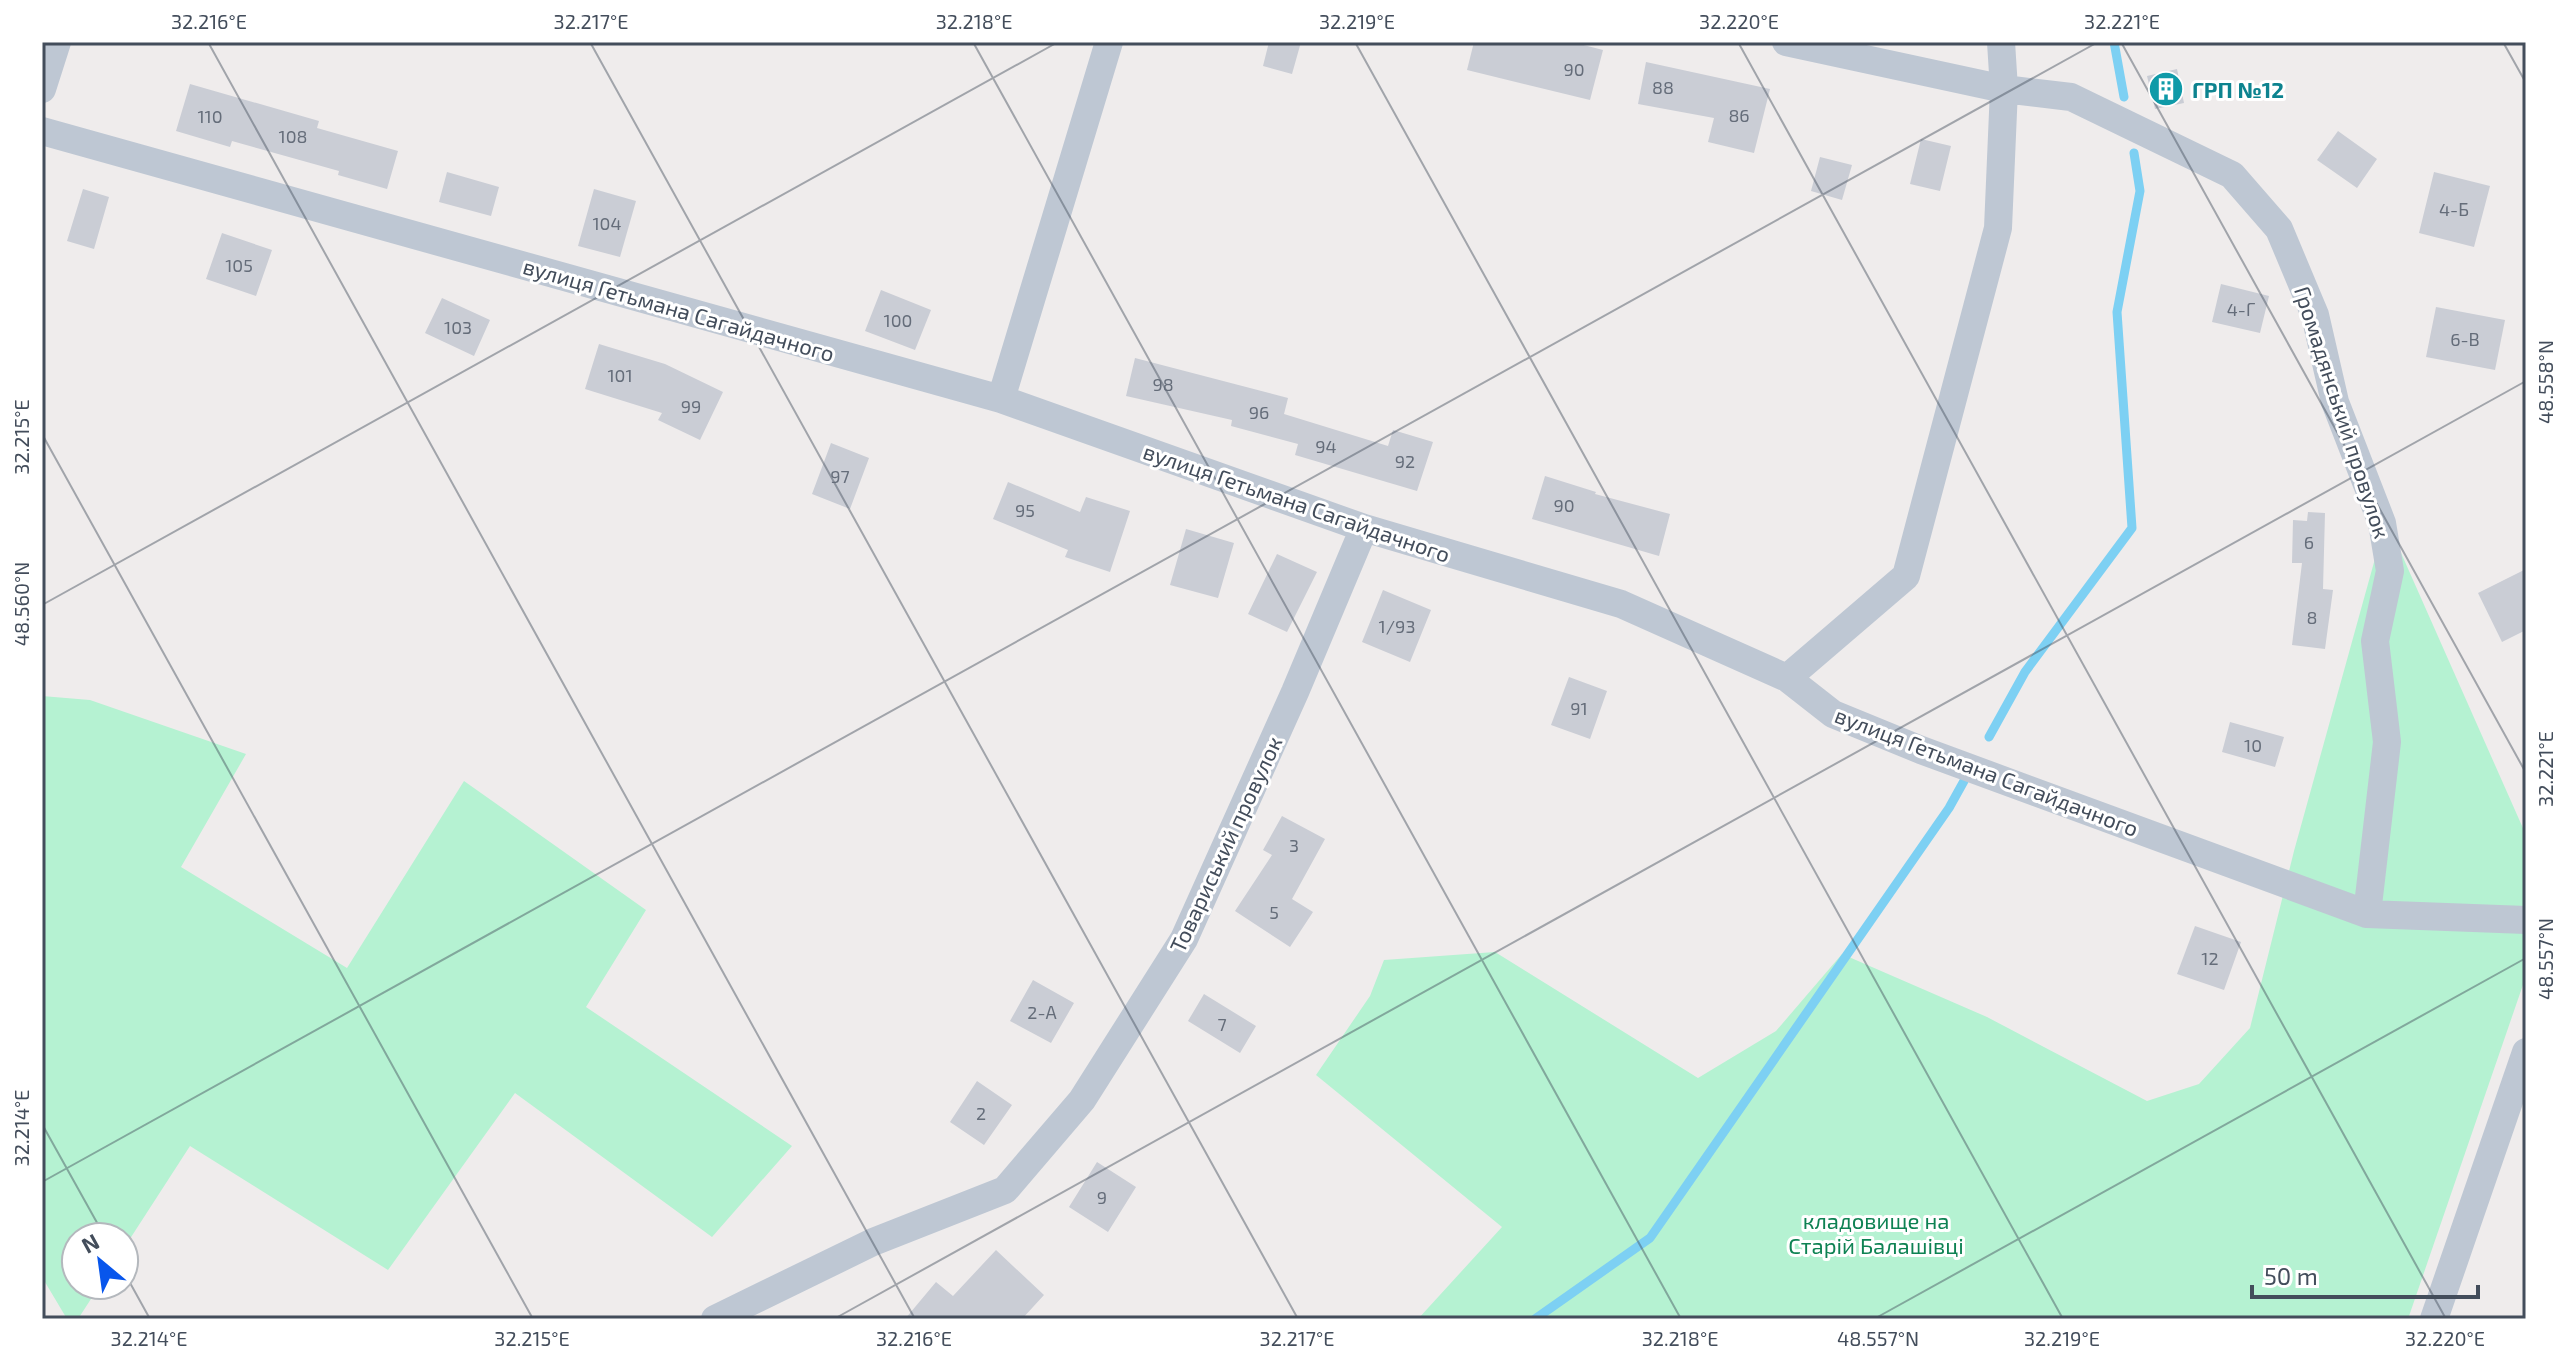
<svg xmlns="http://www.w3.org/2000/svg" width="2568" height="1361" font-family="'Exo 2',sans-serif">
  <rect width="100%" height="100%" fill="#efecec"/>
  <path fill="#b5f2d2" d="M 2386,519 L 2526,835 L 2526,976 L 2408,1319 L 1418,1319 L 1502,1227 L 1316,1075 L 1370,996 L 1384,960 L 1495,952 L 1698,1078 L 1776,1031 L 1842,954 L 1987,1017 L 2147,1101 L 2199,1084 L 2250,1028 L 2294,851 Z
    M 42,696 L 90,700 L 246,754 L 181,867 L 347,968 L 464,781 L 646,910 L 586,1007 L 792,1146 L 712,1237 L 515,1093 L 388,1270 L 190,1146 L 124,1248 L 124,1237 L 76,1237 L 76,1285 L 100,1285 L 78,1319 L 67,1319 L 42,1277 Z"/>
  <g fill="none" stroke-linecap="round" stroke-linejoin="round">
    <path stroke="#7dd0f3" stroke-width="9" d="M 2114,42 L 2124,97
      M 1989,737 L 2025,672 L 2132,528 L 2117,312 L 2140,191 L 2134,153
      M 1535,1319 L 1650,1238 L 1949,808 L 1964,781"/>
  </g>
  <path fill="#cacdd5" d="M 1269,42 L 1301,42 L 1292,74 L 1263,66 Z
    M 1474,42 L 1572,42 L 1603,50 L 1590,100 L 1467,70 Z
    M 1646,62 L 1770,89 L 1754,153 L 1708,142 L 1714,118 L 1638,104 Z
    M 2177,69 L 2184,103 L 2155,109 L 2147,76 Z
    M 190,84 L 319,121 L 317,128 L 398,151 L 387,189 L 338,175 L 339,171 L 232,141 L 230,147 L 176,131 Z
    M 2338,131 L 2377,159 L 2357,188 L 2317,160 Z
    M 1921,139 L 1951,146 L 1940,191 L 1910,184 Z
    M 1820,157 L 1852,165 L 1842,200 L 1811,191 Z
    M 447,172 L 499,187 L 491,216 L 439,202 Z
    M 2434,172 L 2490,186 L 2474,247 L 2419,233 Z
    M 83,189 L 109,197 L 94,249 L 67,241 Z
    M 594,189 L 636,201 L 620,257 L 578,246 Z
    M 222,233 L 272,250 L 256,296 L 206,279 Z
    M 2221,284 L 2269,296 L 2260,333 L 2212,322 Z
    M 881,290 L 931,310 L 915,350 L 865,331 Z
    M 442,298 L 490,320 L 474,356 L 425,333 Z
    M 2436,307 L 2505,320 L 2495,370 L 2426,357 Z
    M 599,344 L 665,364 L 723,392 L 700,440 L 658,420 L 662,413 L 585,389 Z
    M 1135,358 L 1288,398 L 1284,414 L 1388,446 L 1393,430 L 1433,442 L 1417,491 L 1295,455 L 1298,444 L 1231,426 L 1232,420 L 1126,396 Z
    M 831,443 L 869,458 L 850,509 L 812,494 Z
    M 1545,476 L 1596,492 L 1595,494 L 1670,514 L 1659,556 L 1532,519 Z
    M 1008,482 L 1080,512 L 1086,497 L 1130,511 L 1110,572 L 1065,557 L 1068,550 L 993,519 Z
    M 2308,512 L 2325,513 L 2323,589 L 2333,590 L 2325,649 L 2292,645 L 2302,563 L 2292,563 L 2293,520 L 2307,521 Z
    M 1186,529 L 1234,543 L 1218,598 L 1170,585 Z
    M 1277,554 L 1317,572 L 1287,632 L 1248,614 Z
    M 2526,569 L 2526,630 L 2502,642 L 2478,593 Z
    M 1383,590 L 1431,610 L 1410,662 L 1362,642 Z
    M 1569,677 L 1607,691 L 1590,739 L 1551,725 Z
    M 2230,722 L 2284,737 L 2275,767 L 2222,752 Z
    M 1282,816 L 1325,839 L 1292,899 L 1313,912 L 1290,947 L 1235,911 L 1272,855 L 1263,850 Z
    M 2195,926 L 2241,942 L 2224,990 L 2177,974 Z
    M 1033,980 L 1074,1003 L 1051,1043 L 1010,1021 Z
    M 1204,994 L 1256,1026 L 1240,1053 L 1188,1021 Z
    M 977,1081 L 1012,1105 L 984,1145 L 950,1122 Z
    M 1097,1162 L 1136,1187 L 1108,1232 L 1069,1207 Z
    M 996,1250 L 1044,1295 L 1022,1319 L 905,1319 L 936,1282 L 953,1296 Z"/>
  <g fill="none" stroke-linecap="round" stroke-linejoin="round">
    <path stroke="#bec7d3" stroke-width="28" d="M 1786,42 L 2004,89 L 2071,97 L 2232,175 L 2279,229 L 2315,315 L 2335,402 L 2382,523 L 2390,571 L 2375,641 L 2387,742 L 2367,914
      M 42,89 L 57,42
      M 42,131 L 1001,399 L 1364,528 L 1621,604 L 1787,678 L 1833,714 L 1921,750 L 2367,914 L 2526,920
      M 1001,399 L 1109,42
      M 1787,678 L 1906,576 L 1998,228 L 2004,89 L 2001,42
      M 715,1319 L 873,1242 L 1005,1190 L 1082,1100 L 1184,939 L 1295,692 L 1364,528
      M 2434,1319 L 2526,1052"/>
  </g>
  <path fill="none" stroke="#434d5b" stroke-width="2" stroke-opacity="0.45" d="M 208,42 L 915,1319M 590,42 L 1298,1319M 973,42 L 1681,1319M 1355,42 L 2063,1319M 1738,42 L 2446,1319M 2121,42 L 2526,773M 2503,42 L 2526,83M 42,434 L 533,1319M 42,605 L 1058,42M 42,1124 L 105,1237M 42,1182 L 2098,42M 124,1272 L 150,1319M 834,1319 L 2526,381M 1874,1319 L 2526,958"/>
  <defs>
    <g id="building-disc" transform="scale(1.8)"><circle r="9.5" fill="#0f9aa8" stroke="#fff"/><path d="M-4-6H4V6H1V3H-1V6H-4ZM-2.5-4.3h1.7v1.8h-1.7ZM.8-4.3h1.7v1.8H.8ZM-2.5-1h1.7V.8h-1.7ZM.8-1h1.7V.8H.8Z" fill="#fff"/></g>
  </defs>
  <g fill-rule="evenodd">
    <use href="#building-disc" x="2166" y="89"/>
  </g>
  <g text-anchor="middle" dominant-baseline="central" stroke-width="6" stroke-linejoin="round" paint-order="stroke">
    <g font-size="18" fill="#656d7a">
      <text x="1574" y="69">90</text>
      <text x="1663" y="87">88</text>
      <text x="1739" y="115">86</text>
      <text x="210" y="116">110</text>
      <text x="293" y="136">108</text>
      <text x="2454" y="209">4-Б</text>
      <text x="607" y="223">104</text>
      <text x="239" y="265">105</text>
      <text x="2241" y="309">4-Г</text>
      <text x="898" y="320">100</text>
      <text x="458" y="327">103</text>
      <text x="2465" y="339">6-В</text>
      <text x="620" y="375">101</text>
      <text x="1163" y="384">98</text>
      <text x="691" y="406">99</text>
      <text x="1259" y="412">96</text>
      <text x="1326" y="446">94</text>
      <text x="1405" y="461">92</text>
      <text x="840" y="476">97</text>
      <text x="1564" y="505">90</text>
      <text x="1025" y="510">95</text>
      <text x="2309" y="542">6</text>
      <text x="2312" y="617">8</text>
      <text x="1397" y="626">1/93</text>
      <text x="1579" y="708">91</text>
      <text x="2253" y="745">10</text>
      <text x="1294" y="845">3</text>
      <text x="1274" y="912">5</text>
      <text x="2210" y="958">12</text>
      <text x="1042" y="1012">2-А</text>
      <text x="1222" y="1024">7</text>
      <text x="981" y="1113">2</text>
      <text x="1102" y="1197">9</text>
    </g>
    <g font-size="22" font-weight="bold" fill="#0d838f" stroke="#fff" text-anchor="start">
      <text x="2192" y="89">ГРП №12</text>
    </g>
    <g font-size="22" fill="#434d5b" stroke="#fff">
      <text transform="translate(679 309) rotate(16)">вулиця Гетьмана Сагайдачного</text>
      <text transform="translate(2343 412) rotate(72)">Громадянський провулок</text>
      <text transform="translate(1297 502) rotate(19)">вулиця Гетьмана Сагайдачного</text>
      <text transform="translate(1987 771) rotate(21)">вулиця Гетьмана Сагайдачного</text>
      <text transform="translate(1225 844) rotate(-65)">Товариський провулок</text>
    </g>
    <g font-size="22" fill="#0e8253" stroke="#fff">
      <text x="1876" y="1220">кладовище на<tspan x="1876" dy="25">Старій Балашівці</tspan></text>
    </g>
  </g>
  <rect width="2568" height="1361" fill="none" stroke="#ffffff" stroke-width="88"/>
  <g transform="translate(100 1261) rotate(331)"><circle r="38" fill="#ffffff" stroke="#b4b8bd" stroke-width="2"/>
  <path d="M0-6L14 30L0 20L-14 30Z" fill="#0856ec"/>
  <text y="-12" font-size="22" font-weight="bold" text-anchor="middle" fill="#434d5b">N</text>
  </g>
  <path d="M2252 1285v12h226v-12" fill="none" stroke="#434d5b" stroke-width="4"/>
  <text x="2264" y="1285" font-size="24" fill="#434d5b" stroke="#ffffff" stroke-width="6" paint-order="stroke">50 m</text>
  <rect x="44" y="44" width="2480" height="1273" fill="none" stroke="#434d5b" stroke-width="3"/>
  <g font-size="20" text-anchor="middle" fill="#434d5b">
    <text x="209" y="29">32.216°E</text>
    <text x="591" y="29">32.217°E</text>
    <text x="974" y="29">32.218°E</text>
    <text x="1357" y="29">32.219°E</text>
    <text x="1739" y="29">32.220°E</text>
    <text x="2122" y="29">32.221°E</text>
    <text transform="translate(2546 382) rotate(-90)" y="7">48.558°N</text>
    <text transform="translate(22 437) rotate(-90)" y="7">32.215°E</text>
    <text transform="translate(22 604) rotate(-90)" y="7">48.560°N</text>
    <text transform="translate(2546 769) rotate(-90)" y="7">32.221°E</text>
    <text transform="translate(2546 959) rotate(-90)" y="7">48.557°N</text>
    <text transform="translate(22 1128) rotate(-90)" y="7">32.214°E</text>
    <text x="149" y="1346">32.214°E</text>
    <text x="532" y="1346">32.215°E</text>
    <text x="914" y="1346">32.216°E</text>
    <text x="1297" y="1346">32.217°E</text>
    <text x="1680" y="1346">32.218°E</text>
    <text x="1878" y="1346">48.557°N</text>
    <text x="2062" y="1346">32.219°E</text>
    <text x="2445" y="1346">32.220°E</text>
  </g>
</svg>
